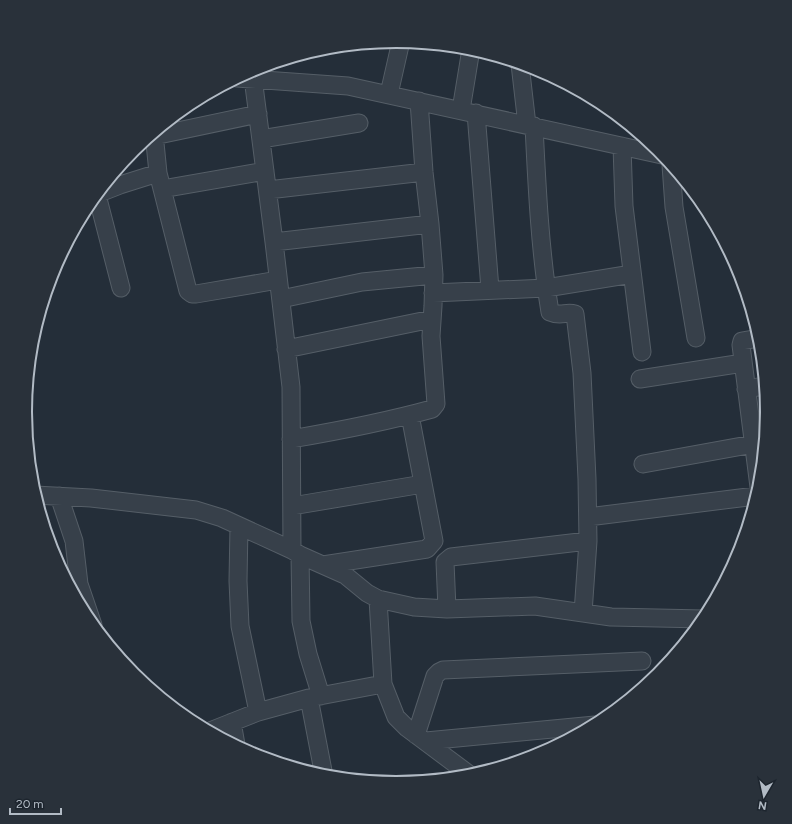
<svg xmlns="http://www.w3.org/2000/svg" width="792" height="824" font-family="Figtree,sans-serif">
  <rect width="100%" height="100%" fill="#242e39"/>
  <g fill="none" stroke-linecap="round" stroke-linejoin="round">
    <g stroke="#555e67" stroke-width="19">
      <path id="minor" d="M 520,64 L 527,125
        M 252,70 L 274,242 L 291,387 L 292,550
        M 237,78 L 348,86 L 662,155
        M 389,94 L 401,41
        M 461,110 L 471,49
        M 476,113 L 490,289
        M 534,126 C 537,188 540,251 550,312 C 561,317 566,311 575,314 L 582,373 L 587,479 L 588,541 L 583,613
        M 154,133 L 158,173 L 188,291 L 192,294 L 196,294 L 278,280
        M 154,136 L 258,114
        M 261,139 L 359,123
        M 622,146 L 624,206 L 642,352
        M 671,165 L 674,207 L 696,338
        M 162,189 L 265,171
        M 268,190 L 424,172
        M 97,194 L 120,185 L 158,173
        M 97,195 L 121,288
        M 274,242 L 430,224
        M 433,293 L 546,288 L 632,274
        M 281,299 L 362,282 L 434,275
        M 286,349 L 432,319
        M 640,379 L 743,363
        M 746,389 L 764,386
        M 291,439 C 338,431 385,422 432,409 L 436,404 L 431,336 L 433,306 L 434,275 L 430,224 L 424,172 L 419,101
        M 643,464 L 764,442
        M 759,487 L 741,345 L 742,341 L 759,338
        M 35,495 L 91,498 L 196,510 L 222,518 L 292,550 L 300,555 L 345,575 L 367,593 L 378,599 L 414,607 L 447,609 L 535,606 L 611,617 L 704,619
        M 59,496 L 74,541 L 79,584 L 93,625
        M 292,506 L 423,484
        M 588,517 L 756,496
        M 239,526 L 238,581 L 240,626 L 258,712
        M 300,555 L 301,621 L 308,654 L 321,696
        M 323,565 L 427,549 L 434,541 L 410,415
        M 378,599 L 383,684 L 396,717 L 407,728 L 470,775
        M 447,609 L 445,562 L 451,557 L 588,541
        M 309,698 L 324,776
        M 232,722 L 236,745
        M 210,731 L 258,712 L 309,698 L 383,684
        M 416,735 L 435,676 L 439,672 L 443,670 L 642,661
        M 426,741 L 595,725"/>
    </g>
    <use href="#minor" stroke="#37404a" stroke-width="17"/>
  </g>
  <path d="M0 0H792V824H0ZM32 412a364 364 0 1 1 728 0a364 364 0 1 1-728 0Z" fill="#29313a" fill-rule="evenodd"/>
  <path fill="none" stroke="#b2bbc5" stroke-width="2" d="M32 412a364 364 0 1 1 728 0a364 364 0 1 1-728 0Z"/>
  <g transform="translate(764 796) rotate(189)" stroke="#1d252e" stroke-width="3" paint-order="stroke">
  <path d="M0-3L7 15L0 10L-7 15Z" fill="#b2bbc5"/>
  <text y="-6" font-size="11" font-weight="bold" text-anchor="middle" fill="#b2bbc5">N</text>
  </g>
  <path d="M10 808v6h51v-6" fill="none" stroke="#b2bbc5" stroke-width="2"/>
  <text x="16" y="808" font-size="12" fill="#b2bbc5" stroke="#1d252e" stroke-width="3" paint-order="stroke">20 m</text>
</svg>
